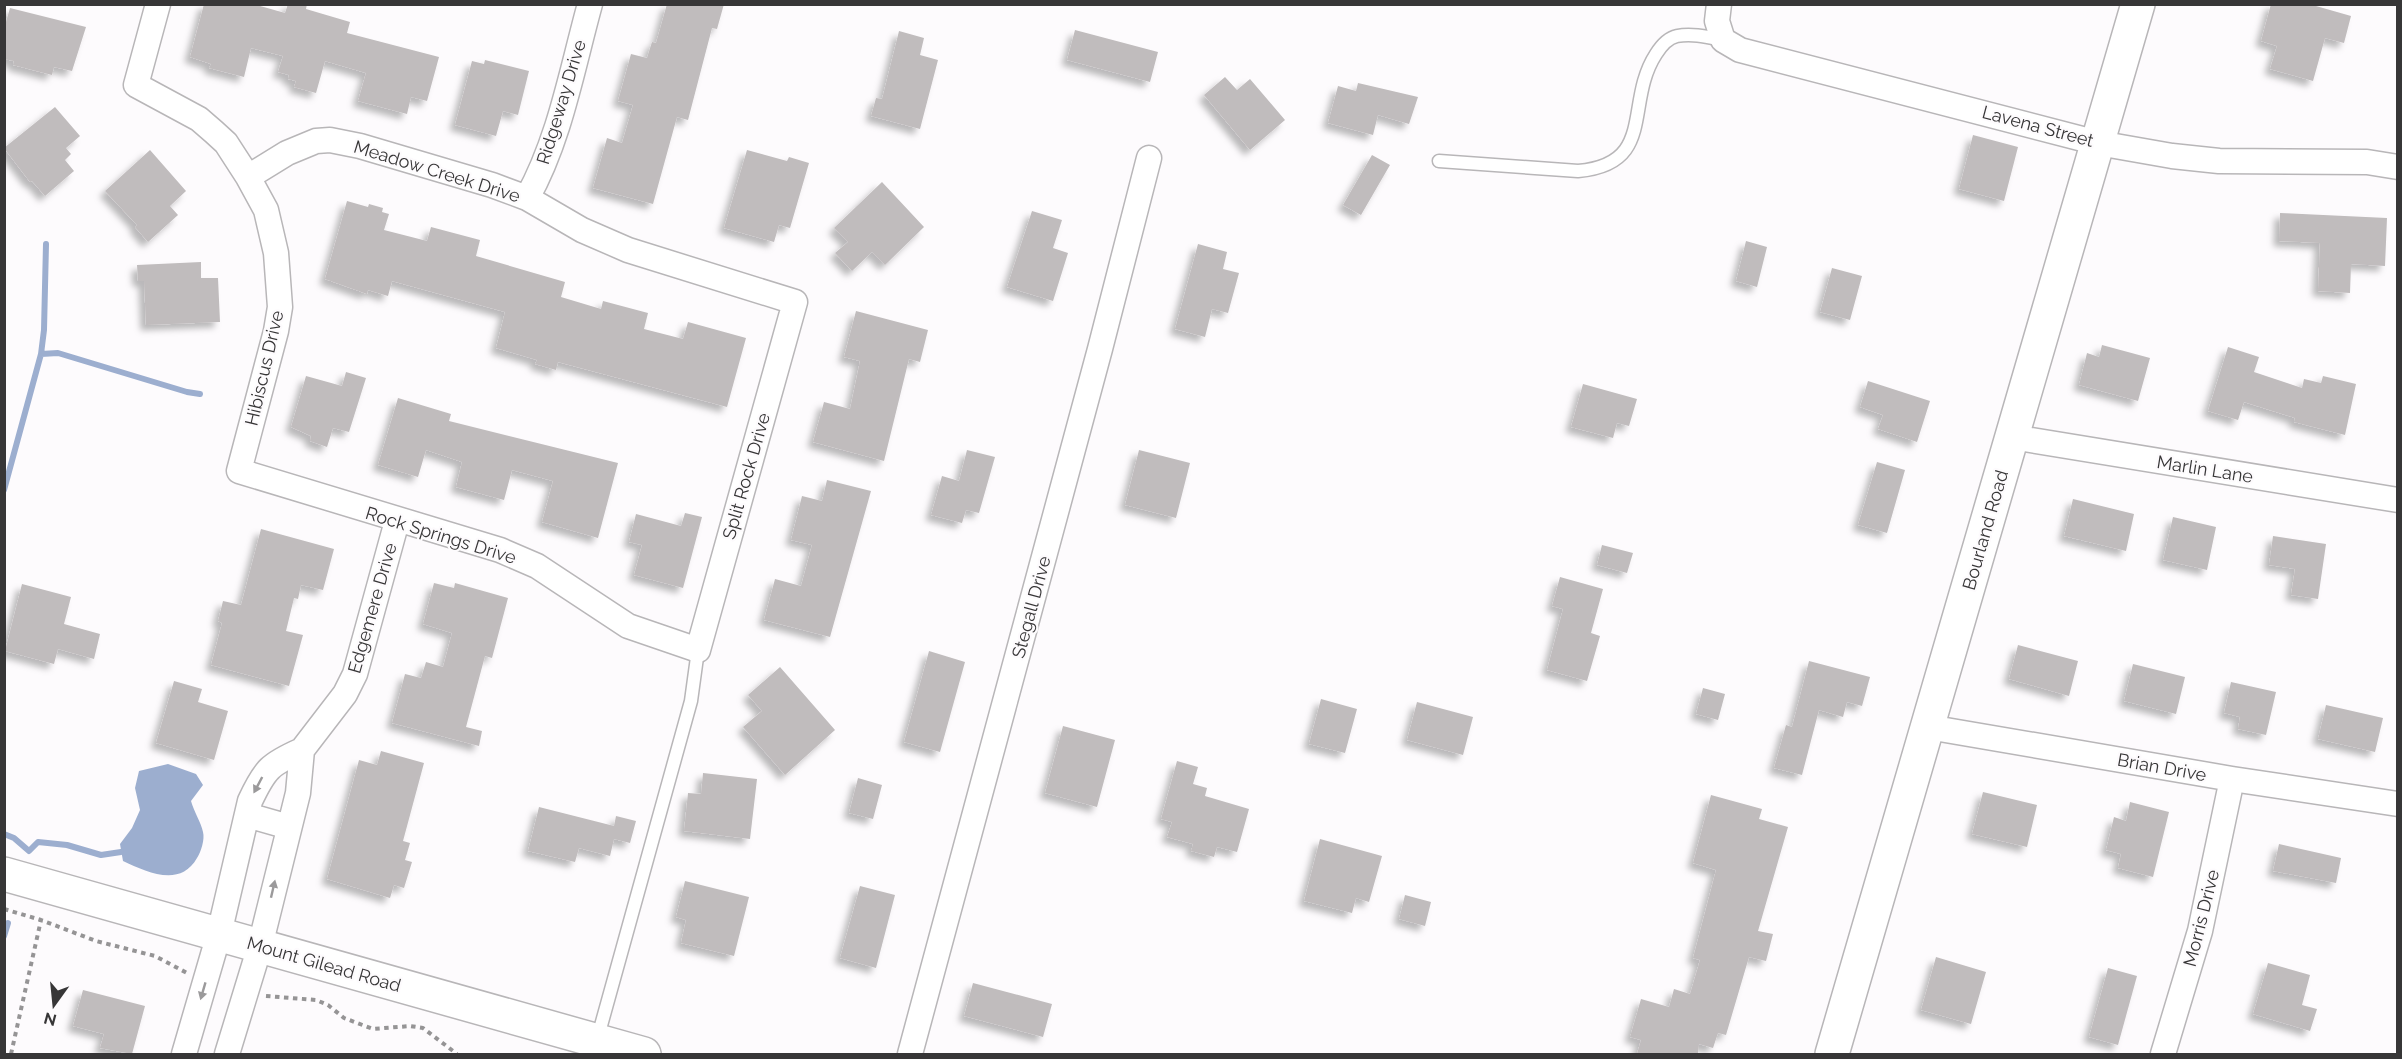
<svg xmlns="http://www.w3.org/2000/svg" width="2402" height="1059" font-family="Raleway,sans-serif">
  <defs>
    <filter id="shadow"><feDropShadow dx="-5.5" dy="5.5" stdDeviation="3" flood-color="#0004"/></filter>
  </defs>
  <rect width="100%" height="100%" fill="#fdfbfd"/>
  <path fill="#9caecf" d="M 168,764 L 196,774 L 203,785 L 191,801 C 194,812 201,822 203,832 C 205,839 201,852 197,858 C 180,888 147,872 123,861 L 120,844 L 132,828 L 140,810 L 135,788 L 139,771 Z"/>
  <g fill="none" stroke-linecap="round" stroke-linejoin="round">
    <path stroke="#9caecf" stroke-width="6" d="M 41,354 L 58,353 L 187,392 L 200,394
      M 4,490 L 41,354 L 44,330 L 46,244
      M 4,834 L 14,838 L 29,851 L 38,842 L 67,845 L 101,855 L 121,852
      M 4,936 L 8,923"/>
  </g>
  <path fill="#c0bcbd" filter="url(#shadow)" d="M 204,4 L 253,4 L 285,13 L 288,4 L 307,4 L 306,9 L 350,22 L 347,33 L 439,57 L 427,101 L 411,97 L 407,114 L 358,101 L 366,73 L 325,61 L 316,93 L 294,87 L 296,81 L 288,79 L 289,75 L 278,72 L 283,56 L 251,48 L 244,77 L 209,68 L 211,64 L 190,57 Z
    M 667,4 L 724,4 L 717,29 L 712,28 L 688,120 L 677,117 L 653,204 L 593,188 L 607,138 L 622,143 L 633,105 L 618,101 L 631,54 L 647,58 L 652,42 L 656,43 Z
    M 2271,4 L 2309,4 L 2351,16 L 2344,43 L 2325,38 L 2313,81 L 2270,69 L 2277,46 L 2261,41 Z
    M 10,8 L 86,27 L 72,71 L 54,67 L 52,75 L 13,65 L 14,61 L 4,59 L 4,29 Z
    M 1075,30 L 1158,52 L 1150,82 L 1067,60 Z
    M 899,31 L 924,38 L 920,55 L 938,60 L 920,129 L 871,116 L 876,98 L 882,99 Z
    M 485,60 L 529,71 L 518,115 L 503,111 L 496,136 L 455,125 L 472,61 L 484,64 Z
    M 1225,77 L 1237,90 L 1250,79 L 1285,120 L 1250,150 L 1204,95 Z
    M 1358,83 L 1418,97 L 1409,124 L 1378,115 L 1373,135 L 1328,123 L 1338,86 L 1356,91 Z
    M 55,107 L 80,136 L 66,148 L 71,154 L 65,160 L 74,171 L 45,196 L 32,181 L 30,182 L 4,148 Z
    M 1973,135 L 2018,147 L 2004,201 L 1959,189 Z
    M 150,150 L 186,191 L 170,206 L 178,215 L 148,242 L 135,227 L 137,225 L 105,191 Z
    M 747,150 L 787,161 L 789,157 L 809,163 L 790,228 L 779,225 L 774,242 L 724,228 Z
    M 1372,155 L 1390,165 L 1361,215 L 1343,205 Z
    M 882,182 L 924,227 L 885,265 L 872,252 L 852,271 L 835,253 L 848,242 L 834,228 Z
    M 347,201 L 368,207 L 369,204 L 383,208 L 382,212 L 389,214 L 384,230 L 427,241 L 431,227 L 480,240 L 476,256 L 565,282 L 561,297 L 601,309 L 603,301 L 648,313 L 644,329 L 683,339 L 688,322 L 746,338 L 727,407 L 558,362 L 556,370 L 535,364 L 537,360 L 496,348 L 505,312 L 392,281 L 388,296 L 368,290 L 367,294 L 325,279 Z
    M 1032,211 L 1062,220 L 1053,248 L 1068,253 L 1053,301 L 1007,287 Z
    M 2280,213 L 2387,218 L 2385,266 L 2351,264 L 2350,293 L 2318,291 L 2320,243 L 2279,241 Z
    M 1746,241 L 1767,247 L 1757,287 L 1736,281 Z
    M 1198,244 L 1227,252 L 1223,269 L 1239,273 L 1228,313 L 1212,309 L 1205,337 L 1175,329 Z
    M 201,262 L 201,278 L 218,278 L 220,322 L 146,325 L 144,281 L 138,281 L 137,265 Z
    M 1832,268 L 1862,276 L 1850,320 L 1820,312 Z
    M 856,311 L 928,330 L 920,362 L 909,359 L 884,461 L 813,442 L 824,402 L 850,409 L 860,361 L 844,357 Z
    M 2102,345 L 2150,358 L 2138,401 L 2079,385 L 2087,353 L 2099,357 Z
    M 2228,347 L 2259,357 L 2254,372 L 2302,388 L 2304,379 L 2321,383 L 2323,376 L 2356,384 L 2345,435 L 2294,422 L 2295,418 L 2244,402 L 2238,420 L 2208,411 Z
    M 346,372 L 366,378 L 349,432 L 333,428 L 327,447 L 310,441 L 311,436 L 291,427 L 306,376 L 342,386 Z
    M 1868,381 L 1930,401 L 1917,442 L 1878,429 L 1883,415 L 1860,407 Z
    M 1583,384 L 1637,399 L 1629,426 L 1617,423 L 1613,438 L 1571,427 Z
    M 398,398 L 451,414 L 449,421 L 618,463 L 598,538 L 542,522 L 553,481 L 512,470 L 504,500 L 456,487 L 462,462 L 426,450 L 418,477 L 378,465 Z
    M 967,450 L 995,457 L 979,513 L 966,510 L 962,523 L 931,515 L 942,476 L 959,481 Z
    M 1139,450 L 1190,463 L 1176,518 L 1125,505 Z
    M 1877,462 L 1905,470 L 1887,533 L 1858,525 Z
    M 827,480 L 871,491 L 830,637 L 764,620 L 775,579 L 801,586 L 812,545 L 791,540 L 802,496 L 822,501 Z
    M 2073,499 L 2134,514 L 2126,551 L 2064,536 Z
    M 685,513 L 702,517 L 683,588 L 634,575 L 642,545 L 629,542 L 636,514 L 681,526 Z
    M 2173,517 L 2216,527 L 2207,570 L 2163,560 Z
    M 261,529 L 334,549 L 323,590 L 301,585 L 298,599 L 294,598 L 286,631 L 303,635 L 289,686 L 211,665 L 222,623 L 218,621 L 223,601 L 241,605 Z
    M 2273,536 L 2326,544 L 2318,599 L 2291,595 L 2295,569 L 2269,565 Z
    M 1602,545 L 1633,553 L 1627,573 L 1597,565 Z
    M 1560,577 L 1603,589 L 1591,633 L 1600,636 L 1587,681 L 1547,670 L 1563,609 L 1552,606 Z
    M 434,583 L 454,588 L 455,583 L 508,598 L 492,658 L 485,656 L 466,727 L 482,731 L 479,746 L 392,723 L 405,674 L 421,678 L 426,662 L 443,667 L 452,633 L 423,624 Z
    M 22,584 L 71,597 L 64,624 L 100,634 L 94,659 L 58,649 L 54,664 L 5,651 Z
    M 2018,645 L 2078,661 L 2069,696 L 2009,679 Z
    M 929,651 L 965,662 L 940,752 L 904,742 Z
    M 1809,661 L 1870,677 L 1862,706 L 1847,702 L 1843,717 L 1819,710 L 1802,775 L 1774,768 L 1786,725 L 1792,727 Z
    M 2133,664 L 2185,677 L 2176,714 L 2124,701 Z
    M 780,667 L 835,730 L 785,775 L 743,727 L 762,711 L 748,695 Z
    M 174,681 L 202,689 L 198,702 L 228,711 L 214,760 L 156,743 Z
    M 2231,682 L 2276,692 L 2266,735 L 2238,729 L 2240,717 L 2224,713 Z
    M 1703,688 L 1725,694 L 1718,720 L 1696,714 Z
    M 1321,699 L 1357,709 L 1345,753 L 1309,744 Z
    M 1417,702 L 1473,717 L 1463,755 L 1407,740 Z
    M 2326,705 L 2383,718 L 2375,752 L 2318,739 Z
    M 1063,726 L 1115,740 L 1097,807 L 1045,793 Z
    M 381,751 L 424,763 L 403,841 L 410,843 L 405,860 L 412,862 L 404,888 L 394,885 L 390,898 L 327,879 L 359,760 L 377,765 Z
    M 1177,761 L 1198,767 L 1193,784 L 1207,788 L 1205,796 L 1249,809 L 1237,852 L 1217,847 L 1214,857 L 1191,851 L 1193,844 L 1167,837 L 1172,822 L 1161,819 Z
    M 703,773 L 757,779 L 750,839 L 684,831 L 688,793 L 701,794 Z
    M 858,778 L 882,785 L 873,819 L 849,813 Z
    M 1983,792 L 2037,805 L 2027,847 L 1972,834 Z
    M 1711,795 L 1762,809 L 1759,819 L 1788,827 L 1758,931 L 1773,934 L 1766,961 L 1749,957 L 1726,1035 L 1718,1033 L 1713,1048 L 1699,1044 L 1698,1054 L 1637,1054 L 1641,1040 L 1630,1037 L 1641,999 L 1669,1007 L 1674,989 L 1690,994 L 1700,960 L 1693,958 L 1716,870 L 1693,863 Z
    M 2130,802 L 2169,812 L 2153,877 L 2118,868 L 2121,854 L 2106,850 L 2114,817 L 2126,821 Z
    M 539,807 L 614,826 L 616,816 L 636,821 L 630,843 L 614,839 L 610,856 L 579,848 L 575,862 L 528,851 Z
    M 1320,839 L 1382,856 L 1369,902 L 1356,898 L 1352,913 L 1304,901 Z
    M 2279,844 L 2341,858 L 2336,883 L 2273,871 Z
    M 685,881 L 749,897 L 734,956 L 681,943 L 686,920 L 676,917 Z
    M 860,886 L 895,895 L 876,968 L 840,958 Z
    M 1405,895 L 1431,902 L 1425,926 L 1399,919 Z
    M 1936,957 L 1986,972 L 1971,1024 L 1921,1010 Z
    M 2268,963 L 2310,975 L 2302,1005 L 2317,1009 L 2310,1031 L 2253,1014 Z
    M 2108,968 L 2137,976 L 2118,1045 L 2089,1037 Z
    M 973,983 L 1052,1004 L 1043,1037 L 964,1016 Z
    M 83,990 L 145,1006 L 132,1054 L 100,1048 L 104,1034 L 73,1026 Z"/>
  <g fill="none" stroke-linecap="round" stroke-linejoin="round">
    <g stroke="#b8b6b8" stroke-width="15">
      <path id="lane" d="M 1439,161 L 1578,171 C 1657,164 1624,103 1656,54 C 1661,46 1668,38 1677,36 C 1692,33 1708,37 1723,40
        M 597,1040 L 691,701 L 698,650"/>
    </g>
    <g stroke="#b8b6b8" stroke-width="27">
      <path id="street" d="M 158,4 L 136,85 L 199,119 L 214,132 L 226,143 L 248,177 L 266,210 L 276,253 L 280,307 L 276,331 L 239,471 L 500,550 L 537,566 L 628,626 L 698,650 L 795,302 L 628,250 L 582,230 L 527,198 L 492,185 L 360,146 L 330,140 L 316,141 L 287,153 L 248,177
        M 1719,4 L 1717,21 L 1723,40 L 1740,50 L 2098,143 L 2172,156 L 2219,161 L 2367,162 L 2398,167
        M 527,198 C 560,139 572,69 590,4
        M 2012,437 L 2398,500
        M 1928,727 L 2232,779 L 2398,804
        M 247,815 L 289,827
        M 184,1054 L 219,934 L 250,801 C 265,769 270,764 302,750
        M 227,1054 L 260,946 L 298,793 L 302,750 L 345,694 L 355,674 L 397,521
        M 910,1054 L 1100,349 L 1149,158
        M 2163,1054 L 2200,931 L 2232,779"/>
    </g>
    <g stroke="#b8b6b8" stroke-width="36">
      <path id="secondary" d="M 4,874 L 644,1054
        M 1832,1054 L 2138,4"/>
    </g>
    <path stroke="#959495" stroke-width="4" stroke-dasharray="4.5 4.5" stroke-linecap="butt" d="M 4,909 L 41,920 L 96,941 L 155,956 L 187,973
      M 266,996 L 316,1000 L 328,1005 L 344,1018 L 373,1029 L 410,1026 L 423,1028 L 457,1054
      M 11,1054 L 41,920"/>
    <use href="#lane" stroke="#fff" stroke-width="12"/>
    <use href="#street" stroke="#fff" stroke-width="24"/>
    <use href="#secondary" stroke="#fff" stroke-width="33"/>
  </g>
  <defs><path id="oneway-solid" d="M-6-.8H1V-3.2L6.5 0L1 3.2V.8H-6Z" transform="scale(1.5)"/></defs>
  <g fill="#9b9a9b">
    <use href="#oneway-solid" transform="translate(258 785) rotate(118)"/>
    <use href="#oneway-solid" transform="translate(273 889) rotate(-77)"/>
    <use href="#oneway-solid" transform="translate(203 991) rotate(106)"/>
  </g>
  <g text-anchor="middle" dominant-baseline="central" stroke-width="4.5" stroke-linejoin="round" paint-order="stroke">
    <g font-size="18" fill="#373637" stroke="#fdfbfd">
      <text transform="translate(561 102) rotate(-73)">Ridgeway Drive</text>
      <text transform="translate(2038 126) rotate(15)">Lavena Street</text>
      <text transform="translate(437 171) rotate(17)">Meadow Creek Drive</text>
      <text transform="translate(264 368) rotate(-77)">Hibiscus Drive</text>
      <text transform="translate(2205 469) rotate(9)">Marlin Lane</text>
      <text transform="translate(746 476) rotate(-74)">Split Rock Drive</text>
      <text transform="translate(1985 530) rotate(-74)">Bourland Road</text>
      <text transform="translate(441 535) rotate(17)">Rock Springs Drive</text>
      <text transform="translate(1031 607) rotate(-75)">Stegall Drive</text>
      <text transform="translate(372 608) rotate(-74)">Edgemere Drive</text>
      <text transform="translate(2162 767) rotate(10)">Brian Drive</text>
      <text transform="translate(2201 918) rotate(-76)">Morris Drive</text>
      <text transform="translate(324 964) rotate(16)">Mount Gilead Road</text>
    </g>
  </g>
  <rect width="2402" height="1059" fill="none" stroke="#373637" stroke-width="12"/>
  <g transform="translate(54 1005) rotate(195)" stroke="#fdfbfd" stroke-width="4.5" paint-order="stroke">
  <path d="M0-4.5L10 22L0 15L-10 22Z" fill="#373637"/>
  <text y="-9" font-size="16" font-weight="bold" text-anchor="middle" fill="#373637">N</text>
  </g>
</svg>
